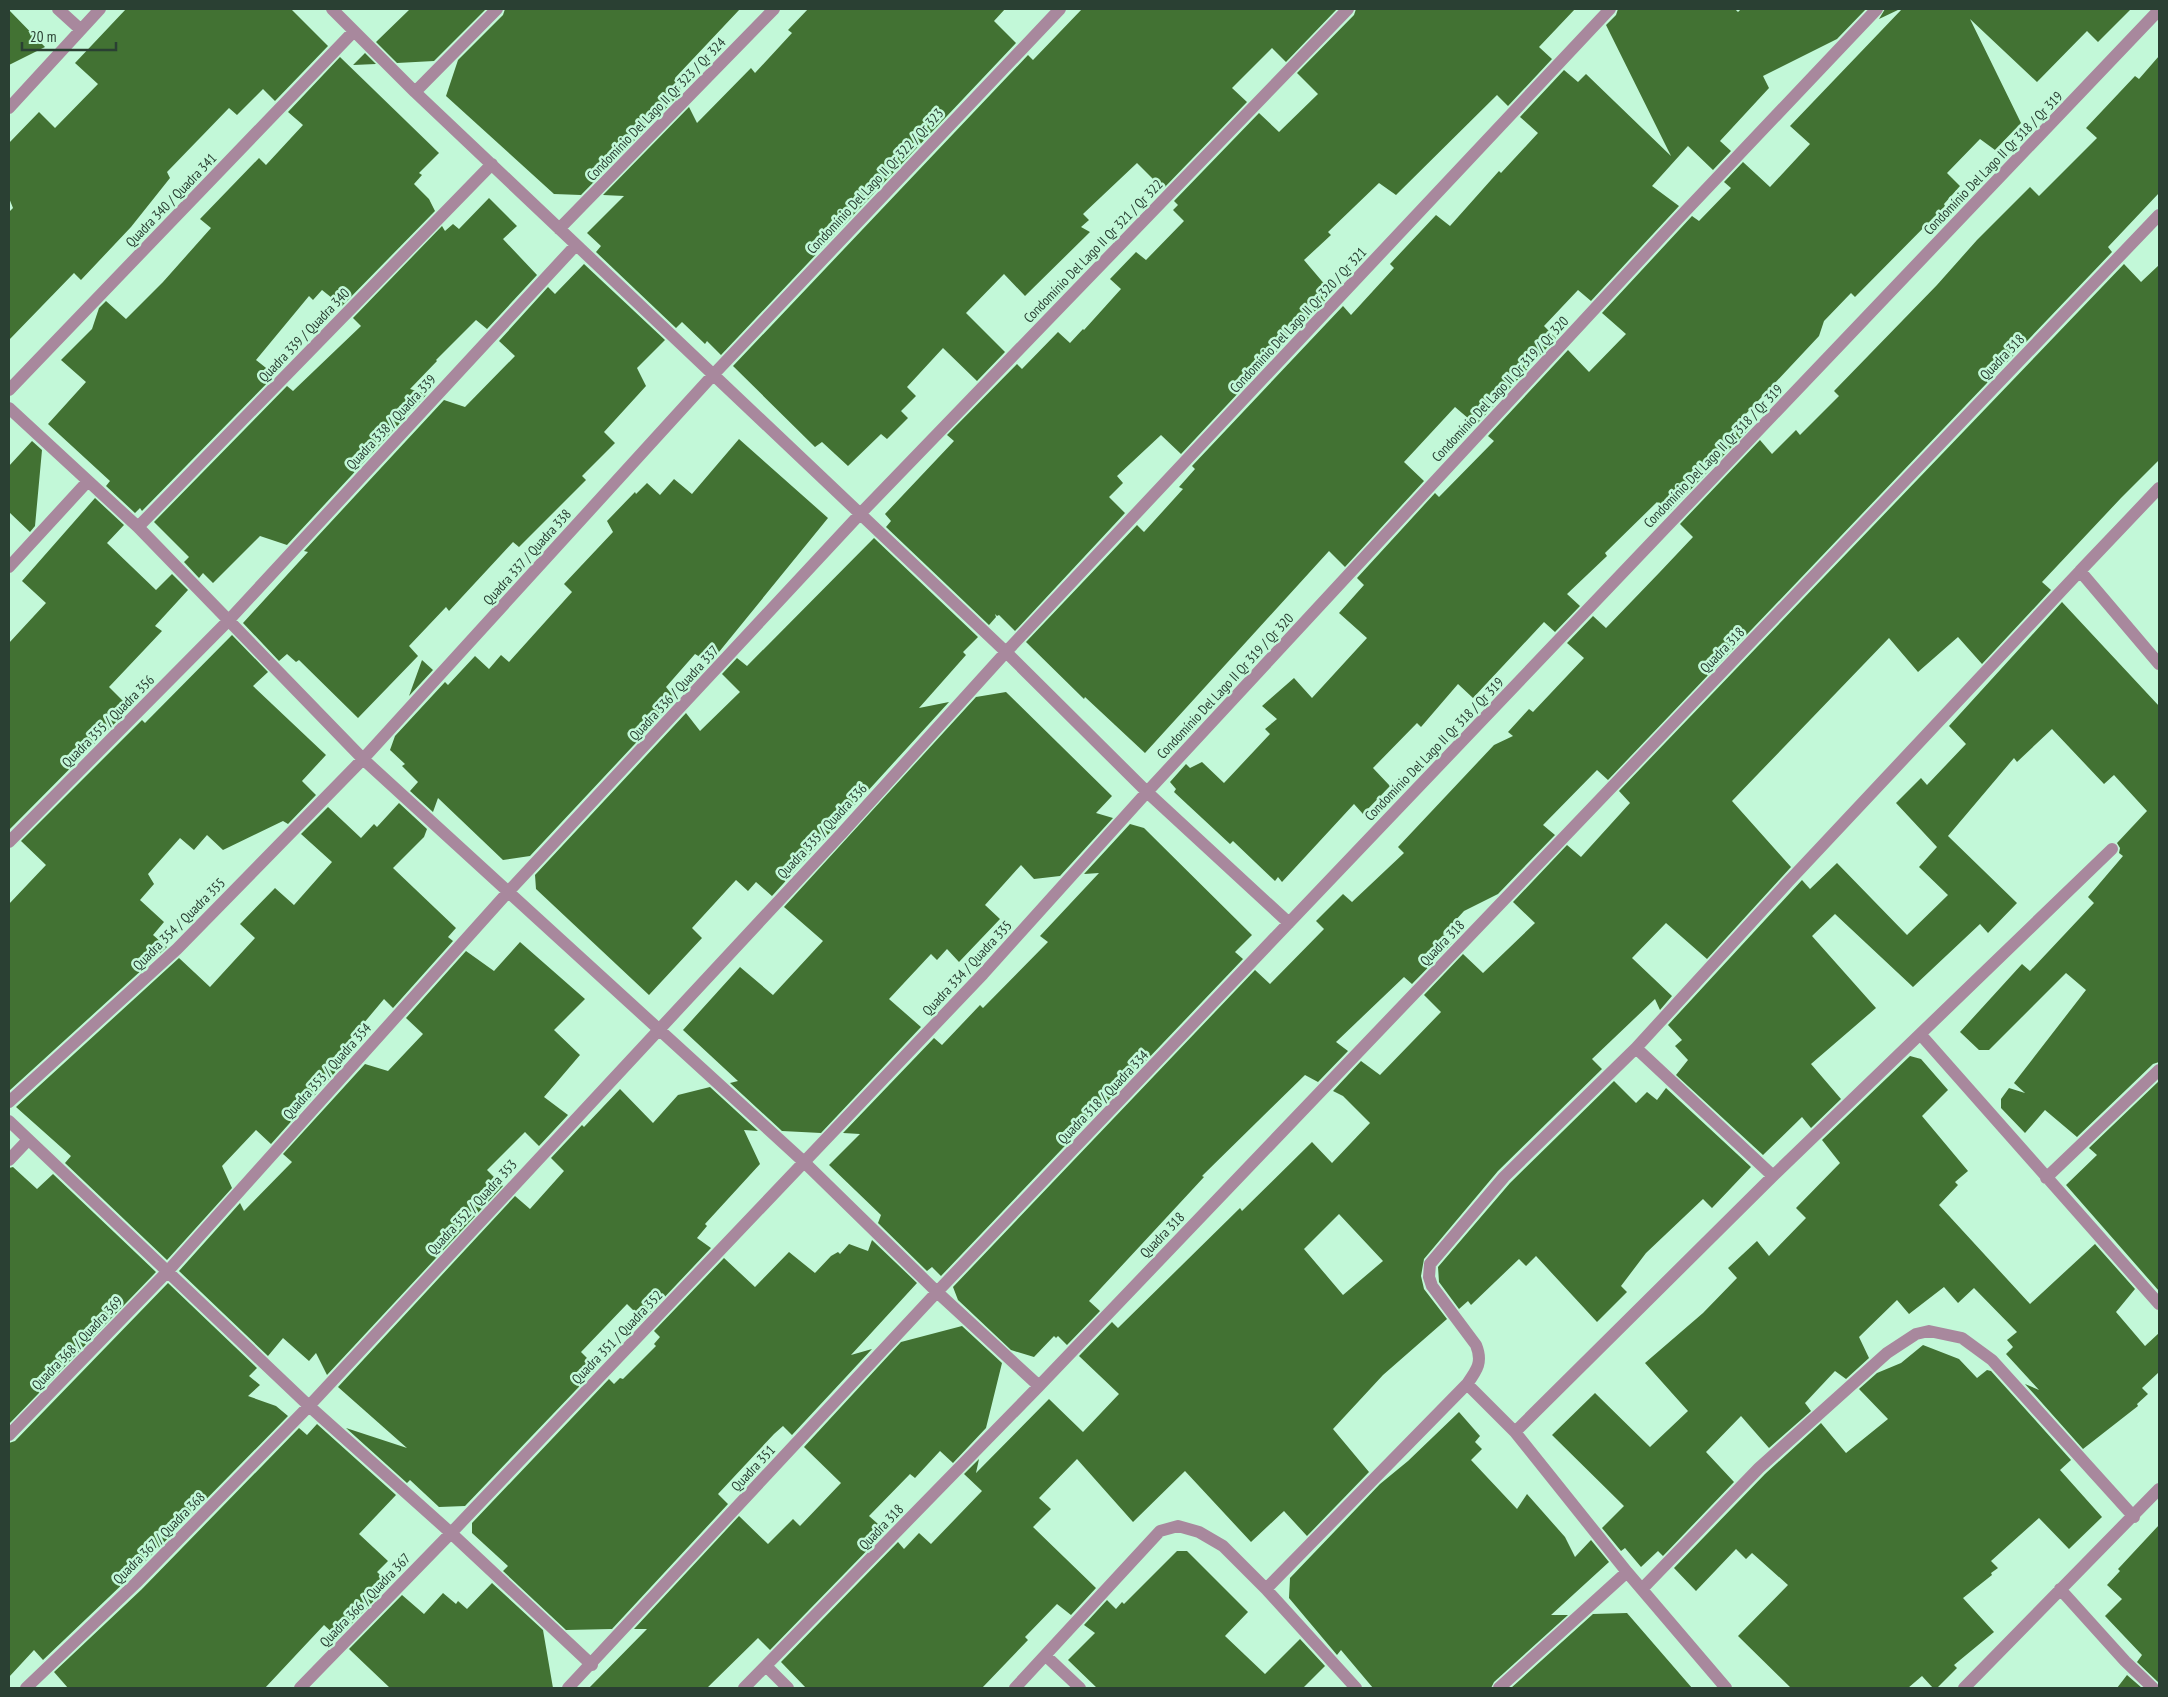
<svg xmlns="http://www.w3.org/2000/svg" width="2168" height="1697" font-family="'PT Sans Narrow',sans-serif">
  <rect width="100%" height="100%" fill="#c2f8d8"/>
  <path fill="#427233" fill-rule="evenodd" d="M 126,9 L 291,9 L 328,46 L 275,101 L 263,89 L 237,115 L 229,108 L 167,172 L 170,178 L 131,227 L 81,280 L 74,273 L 9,340 L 9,212 L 13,208 L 9,198 L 9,143 L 39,112 L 55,128 L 98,84 L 75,63 Z
    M 410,9 L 486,9 L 434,61 L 397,63 L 376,42 Z
    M 505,9 L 740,9 L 675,78 L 682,92 L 581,195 L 554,194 L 446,96 L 458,60 L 503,15 Z
    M 808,9 L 1005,9 L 994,21 L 1016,43 L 721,355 L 707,341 L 705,344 L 682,322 L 676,328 L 596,252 L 601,246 L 587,233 L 624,196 L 603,195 L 689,107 L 697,123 L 751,68 L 755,73 L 792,33 L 788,30 Z
    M 1082,9 L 1337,9 L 1286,62 L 1272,48 L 1232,88 L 1247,102 L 1163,189 L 1137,163 L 1083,214 L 1089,220 L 1081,227 L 1090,232 L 1025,296 L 1004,274 L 966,313 L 1005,352 L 977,381 L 943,348 L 907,387 L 916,396 L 901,411 L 908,418 L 887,439 L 881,434 L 848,466 L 822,442 L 815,447 L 733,366 L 1028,55 L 1033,60 Z
    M 1356,9 L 1575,9 L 1539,47 L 1552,59 L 1508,106 L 1497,95 L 1396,195 L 1379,183 L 1328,232 L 1331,235 L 1304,260 L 1332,293 L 1181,454 L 1161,435 L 1117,476 L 1123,483 L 1109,497 L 1125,513 L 1015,631 L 999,615 L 997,616 L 995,614 L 996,617 L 989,625 L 886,527 L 891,521 L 885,514 L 954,441 L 947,435 L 1017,364 L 1022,369 L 1058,332 L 1070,343 L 1083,329 L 1084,330 L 1121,289 L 1110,279 L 1136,252 L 1146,260 L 1184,221 L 1173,210 L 1178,205 L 1174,201 L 1259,113 L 1279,132 L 1318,94 L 1297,73 L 1354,15 Z
    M 1618,9 L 1735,9 L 1738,12 L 1741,9 L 1866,9 L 1837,39 L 1763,76 L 1769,88 L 1720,141 L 1731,151 L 1713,170 L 1688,146 L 1652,186 L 1679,206 L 1591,301 L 1578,290 L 1544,326 L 1556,338 L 1476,425 L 1455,407 L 1404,462 L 1424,481 L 1345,567 L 1329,551 L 1145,753 L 1085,697 L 1084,699 L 1026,642 L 1137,525 L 1144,532 L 1183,489 L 1179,487 L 1195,469 L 1192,466 L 1343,306 L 1351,315 L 1394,268 L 1390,264 L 1436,215 L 1450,226 L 1499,171 L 1501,173 L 1538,133 L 1520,117 L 1564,70 L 1578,82 L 1586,74 L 1671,156 L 1606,25 L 1616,15 Z
    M 1885,9 L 1900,9 L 1879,19 Z
    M 1902,9 L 2131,9 L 2098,42 L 2087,31 L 2037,82 L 1970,19 L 2021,123 L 1995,150 L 1980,139 L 1947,173 L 1960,186 L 1944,204 L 1945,206 L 1855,297 L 1851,293 L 1824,321 L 1819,336 L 1742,418 L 1750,428 L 1668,513 L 1657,502 L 1605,553 L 1607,556 L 1567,594 L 1580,606 L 1555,632 L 1544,622 L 1473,698 L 1458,684 L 1421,727 L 1417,723 L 1373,768 L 1390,786 L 1363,814 L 1354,804 L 1282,882 L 1278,877 L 1275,881 L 1233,841 L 1230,844 L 1174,792 L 1176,789 L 1170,782 L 1186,764 L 1190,768 L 1202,762 L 1224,783 L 1270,734 L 1265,729 L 1277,719 L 1262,706 L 1294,678 L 1312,698 L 1367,638 L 1339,613 L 1364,585 L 1357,578 L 1435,493 L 1439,497 L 1494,441 L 1488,436 L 1568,350 L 1589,372 L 1626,334 L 1602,313 L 1692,216 L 1699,221 L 1731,188 L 1724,182 L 1743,162 L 1770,187 L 1810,144 L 1790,126 Z
    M 9,10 L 45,47 L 9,65 Z
    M 365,53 L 376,64 L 353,65 Z
    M 2159,56 L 2159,193 L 2108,247 L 2112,252 L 1608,780 L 1597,770 L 1543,825 L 1555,835 L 1498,894 L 1464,911 L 1443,934 L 1452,943 L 1412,984 L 1404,977 L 1336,1042 L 1348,1051 L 1318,1082 L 1305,1075 L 1202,1176 L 1204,1177 L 1089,1301 L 1100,1311 L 1067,1345 L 1058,1336 L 1056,1338 L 1054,1336 L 1034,1357 L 1011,1350 L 958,1300 L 953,1287 L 1255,970 L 1270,984 L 1324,929 L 1316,921 L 1343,894 L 1352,902 L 1404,853 L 1398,847 L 1494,745 L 1513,736 L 1508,732 L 1529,709 L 1533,712 L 1584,658 L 1567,643 L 1593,616 L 1606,628 L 1659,573 L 1693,537 L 1680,524 L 1760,440 L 1772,454 L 1796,430 L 1800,435 L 1839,396 L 1834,391 L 1937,285 L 1977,240 L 2030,187 L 2039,196 L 2097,138 L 2086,128 L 2135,76 L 2139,79 Z
    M 340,57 L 439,153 L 419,173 L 422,175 L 414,184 L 429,199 L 435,211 L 342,306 L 322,290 L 313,300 L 309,296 L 256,360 L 275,375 L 142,511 L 140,508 L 135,513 L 106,486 L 110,481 L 48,424 L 86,382 L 61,360 L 92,329 L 99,308 L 106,301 L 126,319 L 163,282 L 211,228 L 200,219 L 259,158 L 266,165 L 303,125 L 288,112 Z
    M 489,198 L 517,226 L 503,239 L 537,275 L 487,329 L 476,320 L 436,360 L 437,361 L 410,389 L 427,394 L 287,545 L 260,536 L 213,583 L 203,573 L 199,578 L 184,562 L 189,557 L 154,522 L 287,386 L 293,391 L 361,326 L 353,318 L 442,226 L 445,231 L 453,224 L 459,229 Z
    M 584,264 L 665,340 L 637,368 L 646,386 L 604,432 L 615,443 L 582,476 L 586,480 L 519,547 L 513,542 L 449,611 L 446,607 L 409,646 L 418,656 L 358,718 L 299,660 L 296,662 L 287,654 L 279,661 L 243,623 L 308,552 L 304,551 L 444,400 L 465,407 L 515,356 L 499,341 L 548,287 L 555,294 Z
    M 2124,264 L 2141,282 L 2159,265 L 2159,460 L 2121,498 L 2042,582 L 2051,590 L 1982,664 L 1958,637 L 1918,672 L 1889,638 L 1732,801 L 1791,867 L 1707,959 L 1666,923 L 1632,958 L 1672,996 L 1660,1010 L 1655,999 L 1592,1059 L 1602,1069 L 1498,1171 L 1424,1259 L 1421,1276 L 1424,1289 L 1447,1319 L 1383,1375 L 1333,1429 L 1369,1472 L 1307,1536 L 1284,1511 L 1251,1542 L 1185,1471 L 1133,1522 L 1077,1459 L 1039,1498 L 1051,1509 L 1033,1527 L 1096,1588 L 1071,1615 L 1057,1604 L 1025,1637 L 1028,1640 L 982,1688 L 806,1688 L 781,1662 L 898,1542 L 904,1549 L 919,1533 L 931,1544 L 982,1491 L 964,1474 L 979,1459 L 976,1473 L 1049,1399 L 1083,1432 L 1119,1394 L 1079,1356 L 1112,1322 L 1118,1328 L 1240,1208 L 1242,1211 L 1312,1142 L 1332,1163 L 1370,1123 L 1343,1096 L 1333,1091 L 1361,1061 L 1380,1075 L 1441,1012 L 1424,995 L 1463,954 L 1483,973 L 1535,923 L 1513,902 L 1567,845 L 1581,857 L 1630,803 L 1619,791 ZM 1339,1214 L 1383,1261 L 1343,1295 L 1304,1249 Z
    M 739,439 L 828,518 L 710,663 L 702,655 L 700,657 L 695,654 L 666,687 L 676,700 L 530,856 L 503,860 L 438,798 L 433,812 L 410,791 L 418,782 L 402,766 L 405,764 L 390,750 L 395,736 L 445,682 L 448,685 L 475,656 L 489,669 L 501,655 L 509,662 L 572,592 L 564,584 L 613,532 L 607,521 L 635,492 L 636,494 L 647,483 L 660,495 L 674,479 L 692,494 Z
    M 32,441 L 42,450 L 35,526 L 30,532 L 9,512 L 9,466 Z
    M 95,498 L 124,525 L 107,543 L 156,590 L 172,574 L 188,590 L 155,626 L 162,631 L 109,687 L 130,708 L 9,830 L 9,643 L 46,603 L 22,581 Z
    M 874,538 L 978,637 L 963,652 L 966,655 L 919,708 L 949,702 L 772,896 L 756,882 L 748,891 L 736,880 L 692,928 L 702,938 L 649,995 L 536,889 L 535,875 L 686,713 L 700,731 L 740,692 L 722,674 L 737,658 L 747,666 Z
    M 2062,602 L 2159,706 L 2159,1062 L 2153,1064 L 2077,1137 L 2045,1110 L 2025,1133 L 2001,1108 L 2001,1099 L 2009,1088 L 2025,1093 L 2014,1083 L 2086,990 L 2066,973 L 1989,1050 L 1979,1050 L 1960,1032 L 2022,964 L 2030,971 L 2094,903 L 2088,897 L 2123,856 L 2119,853 L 2120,848 L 2117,843 L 2147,811 L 2114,775 L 2104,784 L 2052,729 L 2017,762 L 2014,758 L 1948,836 L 2017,903 L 1988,933 L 1980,924 L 1913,987 L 1835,914 L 1812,936 L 1876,1008 L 1811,1064 L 1841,1099 L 1811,1128 L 1802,1117 L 1763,1155 L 1676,1075 L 1688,1060 L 1675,1046 L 1682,1040 L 1668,1025 L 1802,880 L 1810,889 L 1837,863 L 1907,935 L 1948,895 L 1919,867 L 1937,847 L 1896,803 L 1921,778 L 1927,785 L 1966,744 L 1949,726 Z
    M 232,635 L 268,672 L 253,686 L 326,755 L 302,781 L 316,795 L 288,824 L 283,821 L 223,850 L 207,835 L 194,850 L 180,838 L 148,874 L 154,884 L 140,900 L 164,922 L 153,935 L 167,947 L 9,1091 L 9,904 L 46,865 L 21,841 L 142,720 L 145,723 Z
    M 422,660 L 433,670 L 409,696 Z
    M 1006,692 L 1112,796 L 1096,813 L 1113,818 L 1060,876 L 1034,879 L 1021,865 L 985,905 L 1000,919 L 959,962 L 947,949 L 937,960 L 931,954 L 889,999 L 921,1027 L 821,1133 L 782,1131 L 730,1083 L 738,1081 L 683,1030 L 740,967 L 773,995 L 823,941 L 784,907 L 976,697 Z
    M 399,803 L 427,829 L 424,837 L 393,868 L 456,928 L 448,937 L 453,941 L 393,1008 L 384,999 L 337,1055 L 348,1058 L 271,1144 L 256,1130 L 222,1166 L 232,1188 L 167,1260 L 65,1163 L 71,1156 L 16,1107 L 179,958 L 210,987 L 255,938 L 240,924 L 275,888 L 294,905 L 332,862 L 301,834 L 328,807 L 361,838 L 374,824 L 377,827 Z
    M 1130,824 L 1144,828 L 1252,935 L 1235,952 L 1243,959 L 941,1276 L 932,1267 L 927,1271 L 878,1223 L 881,1215 L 829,1165 L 860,1134 L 843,1133 L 934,1038 L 942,1045 L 980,1005 L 983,1008 L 1048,942 L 1040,936 L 1099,873 L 1084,874 Z
    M 520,942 L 585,999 L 554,1030 L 580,1055 L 544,1097 L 568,1115 L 539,1146 L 525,1132 L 487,1170 L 503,1186 L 327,1375 L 316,1353 L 309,1361 L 283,1338 L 268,1356 L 179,1271 L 240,1203 L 244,1211 L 292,1162 L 283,1154 L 365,1064 L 388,1071 L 423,1034 L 406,1018 L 466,951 L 494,971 Z
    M 1910,1056 L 1921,1059 L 1948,1090 L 1922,1116 L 1968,1171 L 1955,1182 L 1958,1185 L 1939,1205 L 2030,1304 L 2095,1244 L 2135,1289 L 2116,1312 L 2145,1346 L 2159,1333 L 2159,1372 L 2142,1388 L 2148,1394 L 2137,1404 L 2138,1406 L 2083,1449 L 2025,1384 L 2039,1390 L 2006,1354 L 2013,1347 L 2007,1340 L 2017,1332 L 1974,1288 L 1958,1303 L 1944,1287 L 1909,1314 L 1897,1300 L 1859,1337 L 1869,1358 L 1846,1379 L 1835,1371 L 1805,1403 L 1811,1411 L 1769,1448 L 1741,1416 L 1706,1452 L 1734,1482 L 1663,1556 L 1658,1551 L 1641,1567 L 1625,1548 L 1621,1551 L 1602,1528 L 1624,1506 L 1552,1435 L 1595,1393 L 1650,1447 L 1688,1411 L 1645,1363 L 1703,1313 L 1737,1278 L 1728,1268 L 1757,1241 L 1769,1256 L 1806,1218 L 1796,1208 L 1840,1163 L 1822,1140 Z
    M 1614,1081 L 1636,1103 L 1647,1092 L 1657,1100 L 1666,1088 L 1751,1167 L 1712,1208 L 1703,1199 L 1646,1253 L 1621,1286 L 1627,1292 L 1597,1322 L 1536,1256 L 1526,1266 L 1519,1259 L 1471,1305 L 1468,1301 L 1459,1309 L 1439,1282 L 1438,1267 L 1510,1183 Z
    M 2159,1081 L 2159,1291 L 2066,1185 L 2097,1155 L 2089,1148 Z
    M 710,1087 L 758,1131 L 744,1130 L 760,1164 L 705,1224 L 707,1226 L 697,1238 L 711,1248 L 643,1320 L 627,1304 L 581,1352 L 597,1368 L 465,1506 L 439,1507 L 410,1480 L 407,1483 L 346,1428 L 407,1448 L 338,1387 L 515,1196 L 530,1209 L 564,1171 L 551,1158 L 582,1125 L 584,1127 L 620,1089 L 653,1123 L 678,1095 Z
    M 13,1167 L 37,1189 L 53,1174 L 156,1272 L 9,1424 L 9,1168 Z
    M 872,1240 L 917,1283 L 851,1355 L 872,1349 L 792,1435 L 783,1426 L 774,1434 L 718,1494 L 728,1504 L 612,1629 L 566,1630 L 503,1571 L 508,1566 L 472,1533 L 472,1523 L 609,1379 L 614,1384 L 620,1378 L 623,1379 L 656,1346 L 654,1344 L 660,1337 L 654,1331 L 724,1258 L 755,1287 L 789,1252 L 815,1273 L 831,1256 L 838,1252 L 840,1254 L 849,1244 L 868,1251 Z
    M 168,1283 L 257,1368 L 249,1376 L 260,1385 L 248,1396 L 276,1406 L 288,1416 L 130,1577 L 43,1660 L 34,1650 L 9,1677 L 9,1443 L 15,1441 Z
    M 962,1326 L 1002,1363 L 986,1428 L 953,1463 L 940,1451 L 915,1478 L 910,1474 L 869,1516 L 886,1531 L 770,1650 L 758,1638 L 707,1688 L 589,1688 L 647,1629 L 634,1629 L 739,1516 L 768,1544 L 793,1519 L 800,1526 L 841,1483 L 804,1447 L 901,1342 Z
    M 1923,1345 L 1959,1359 L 1977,1378 L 1987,1370 L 1991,1371 L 2071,1460 L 2060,1470 L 2102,1517 L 2069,1549 L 2039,1518 L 1991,1561 L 1998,1568 L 1991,1573 L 1992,1575 L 1963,1598 L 1994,1632 L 1954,1665 L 1957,1668 L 1937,1688 L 1933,1688 L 1922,1676 L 1908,1688 L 1791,1688 L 1738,1636 L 1788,1585 L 1752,1553 L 1746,1559 L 1736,1549 L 1696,1591 L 1674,1568 L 1765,1474 L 1821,1423 L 1846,1453 L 1888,1419 L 1859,1389 L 1877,1373 L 1901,1363 Z
    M 1459,1412 L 1480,1436 L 1475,1442 L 1482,1449 L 1471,1460 L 1517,1509 L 1527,1494 L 1565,1537 L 1575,1557 L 1591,1540 L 1609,1562 L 1551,1615 L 1568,1615 L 1494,1682 L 1491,1688 L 1373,1688 L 1341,1650 L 1337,1655 L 1289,1598 L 1290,1578 L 1380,1484 L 1408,1461 Z
    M 317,1424 L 396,1495 L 359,1534 L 388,1561 L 377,1572 L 390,1584 L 338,1638 L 324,1625 L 265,1688 L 68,1688 L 54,1672 L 142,1589 L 299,1428 L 307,1435 Z
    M 2159,1525 L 2159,1683 L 2137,1662 L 2142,1655 L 2105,1616 L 2122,1599 L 2107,1585 L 2120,1571 L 2118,1569 Z
    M 1177,1551 L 1187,1551 L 1248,1612 L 1225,1636 L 1265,1674 L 1300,1639 L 1325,1666 L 1303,1688 L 1097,1688 L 1068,1660 L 1095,1633 L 1084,1625 L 1107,1600 L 1116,1609 L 1122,1602 L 1124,1604 Z
    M 492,1583 L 543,1630 L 553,1688 L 390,1688 L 349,1649 L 402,1595 L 424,1614 L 443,1593 L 456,1604 L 458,1601 L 467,1609 Z
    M 1627,1613 L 1692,1688 L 1511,1688 L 1593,1614 Z
    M 2127,1675 L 2142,1688 L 2117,1688 Z"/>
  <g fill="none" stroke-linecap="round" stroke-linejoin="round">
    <path stroke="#a8889d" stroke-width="12" d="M 58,9 L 80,29
      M 332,9 L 415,92 L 1006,652 L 1147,792 L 1289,923
      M 415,92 L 497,9
      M 9,108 L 100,9
      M 559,229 L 774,9
      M 9,390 L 354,31
      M 9,408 L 138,527 L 363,759 L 804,1162 L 937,1292 L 1039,1386
      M 2159,488 L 2080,571 L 2159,664
      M 138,527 L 492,164
      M 9,567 L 88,481
      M 9,842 L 228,621 L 576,245
      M 1921,1035 L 2159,1304
      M 1636,1048 L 1789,881 L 2080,571
      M 9,1102 L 177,949 L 363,759 L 713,375 L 1060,9
      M 9,1121 L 309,1406 L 451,1533 L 592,1665
      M 9,1160 L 28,1140
      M 2046,1178 L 2159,1070
      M 1467,1384 L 1515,1432 L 1627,1572 L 1726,1688
      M 1515,1432 L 1773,1176 L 2112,849
      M 9,1435 L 167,1272 L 509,891 L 860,514 L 1348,9
      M 1266,1589 L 1467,1384 C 1477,1370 1483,1362 1476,1345 L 1432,1286 L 1429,1277 L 1430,1264 L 1504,1177 L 1636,1048 L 1773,1176
      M 1642,1589 L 1759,1468 L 1887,1353 L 1916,1334 L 1929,1331 L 1962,1338 L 1992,1360 L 2134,1517
      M 2060,1589 L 2125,1661 L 2153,1688
      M 1046,1656 L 1080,1688
      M 766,1666 L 788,1688
      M 26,1688 L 136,1583 L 309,1406 L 842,833 L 1006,652 L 1610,9
      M 300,1688 L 451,1533 L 983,974 L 1147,792 L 1677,220 L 1877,9
      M 568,1688 L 937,1292 L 2159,10
      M 744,1688 L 1039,1386 L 2159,215
      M 1015,1688 L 1160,1531 L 1178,1526 L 1199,1532 L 1223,1546 L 1266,1589 L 1356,1688
      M 1499,1688 L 1627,1572
      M 1964,1688 L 2159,1489"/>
  </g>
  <g text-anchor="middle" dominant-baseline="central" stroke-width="5" stroke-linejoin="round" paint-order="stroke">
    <g font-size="14" fill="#2a4033" stroke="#c2f8d8">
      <text transform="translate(656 109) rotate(-46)">Condomínio Del Lago II Qr 323 / Qr 324</text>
      <text transform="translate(1993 163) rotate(-46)">Condomínio Del Lago II Qr 318 / Qr 319</text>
      <text transform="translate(875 181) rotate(-47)">Condomínio Del Lago II Qr 322 / Qr 323</text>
      <text transform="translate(171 200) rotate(-46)">Quadra 340 / Quadra 341</text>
      <text transform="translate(1093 251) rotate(-46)">Condomínio Del Lago II Qr 321 / Qr 322</text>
      <text transform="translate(1298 320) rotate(-47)">Condomínio Del Lago II Qr 320 / Qr 321</text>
      <text transform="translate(304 335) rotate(-46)">Quadra 339 / Quadra 340</text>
      <text transform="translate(2002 357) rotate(-46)">Quadra 318</text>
      <text transform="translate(1500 389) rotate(-47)">Condomínio Del Lago II Qr 319 / Qr 320</text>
      <text transform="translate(391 422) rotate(-47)">Quadra 338 / Quadra 339</text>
      <text transform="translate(1713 456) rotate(-46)">Condomínio Del Lago II Qr 318 / Qr 319</text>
      <text transform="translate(527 557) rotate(-48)">Quadra 337 / Quadra 338</text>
      <text transform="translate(1722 650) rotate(-46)">Quadra 318</text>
      <text transform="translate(1225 686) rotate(-47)">Condomínio Del Lago II Qr 319 / Qr 320</text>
      <text transform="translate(674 693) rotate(-47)">Quadra 336 / Quadra 337</text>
      <text transform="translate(108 721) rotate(-45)">Quadra 355 / Quadra 356</text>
      <text transform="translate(1434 749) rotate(-46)">Condomínio Del Lago II Qr 318 / Qr 319</text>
      <text transform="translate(822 831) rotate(-47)">Quadra 335 / Quadra 336</text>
      <text transform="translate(179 924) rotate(-45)">Quadra 354 / Quadra 355</text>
      <text transform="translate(1442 943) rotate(-46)">Quadra 318</text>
      <text transform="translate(967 968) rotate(-47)">Quadra 334 / Quadra 335</text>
      <text transform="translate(327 1071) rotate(-48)">Quadra 353 / Quadra 354</text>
      <text transform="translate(1103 1097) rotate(-46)">Quadra 318 / Quadra 334</text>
      <text transform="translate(472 1207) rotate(-47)">Quadra 352 / Quadra 353</text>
      <text transform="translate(1162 1235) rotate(-46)">Quadra 318</text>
      <text transform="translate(617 1337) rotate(-46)">Quadra 351 / Quadra 352</text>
      <text transform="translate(77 1343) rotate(-46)">Quadra 368 / Quadra 369</text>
      <text transform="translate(753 1468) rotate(-47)">Quadra 351</text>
      <text transform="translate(881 1527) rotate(-46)">Quadra 318</text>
      <text transform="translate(159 1538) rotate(-45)">Quadra 367 / Quadra 368</text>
      <text transform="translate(365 1600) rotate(-46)">Quadra 366 / Quadra 367</text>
    </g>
  </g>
  <rect width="2168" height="1697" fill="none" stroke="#2a4033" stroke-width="20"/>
  <path d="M22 42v8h94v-8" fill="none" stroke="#2a4033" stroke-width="2.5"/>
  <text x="30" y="42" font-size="15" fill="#2a4033" stroke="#c2f8d8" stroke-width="4" paint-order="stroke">20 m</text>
</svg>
